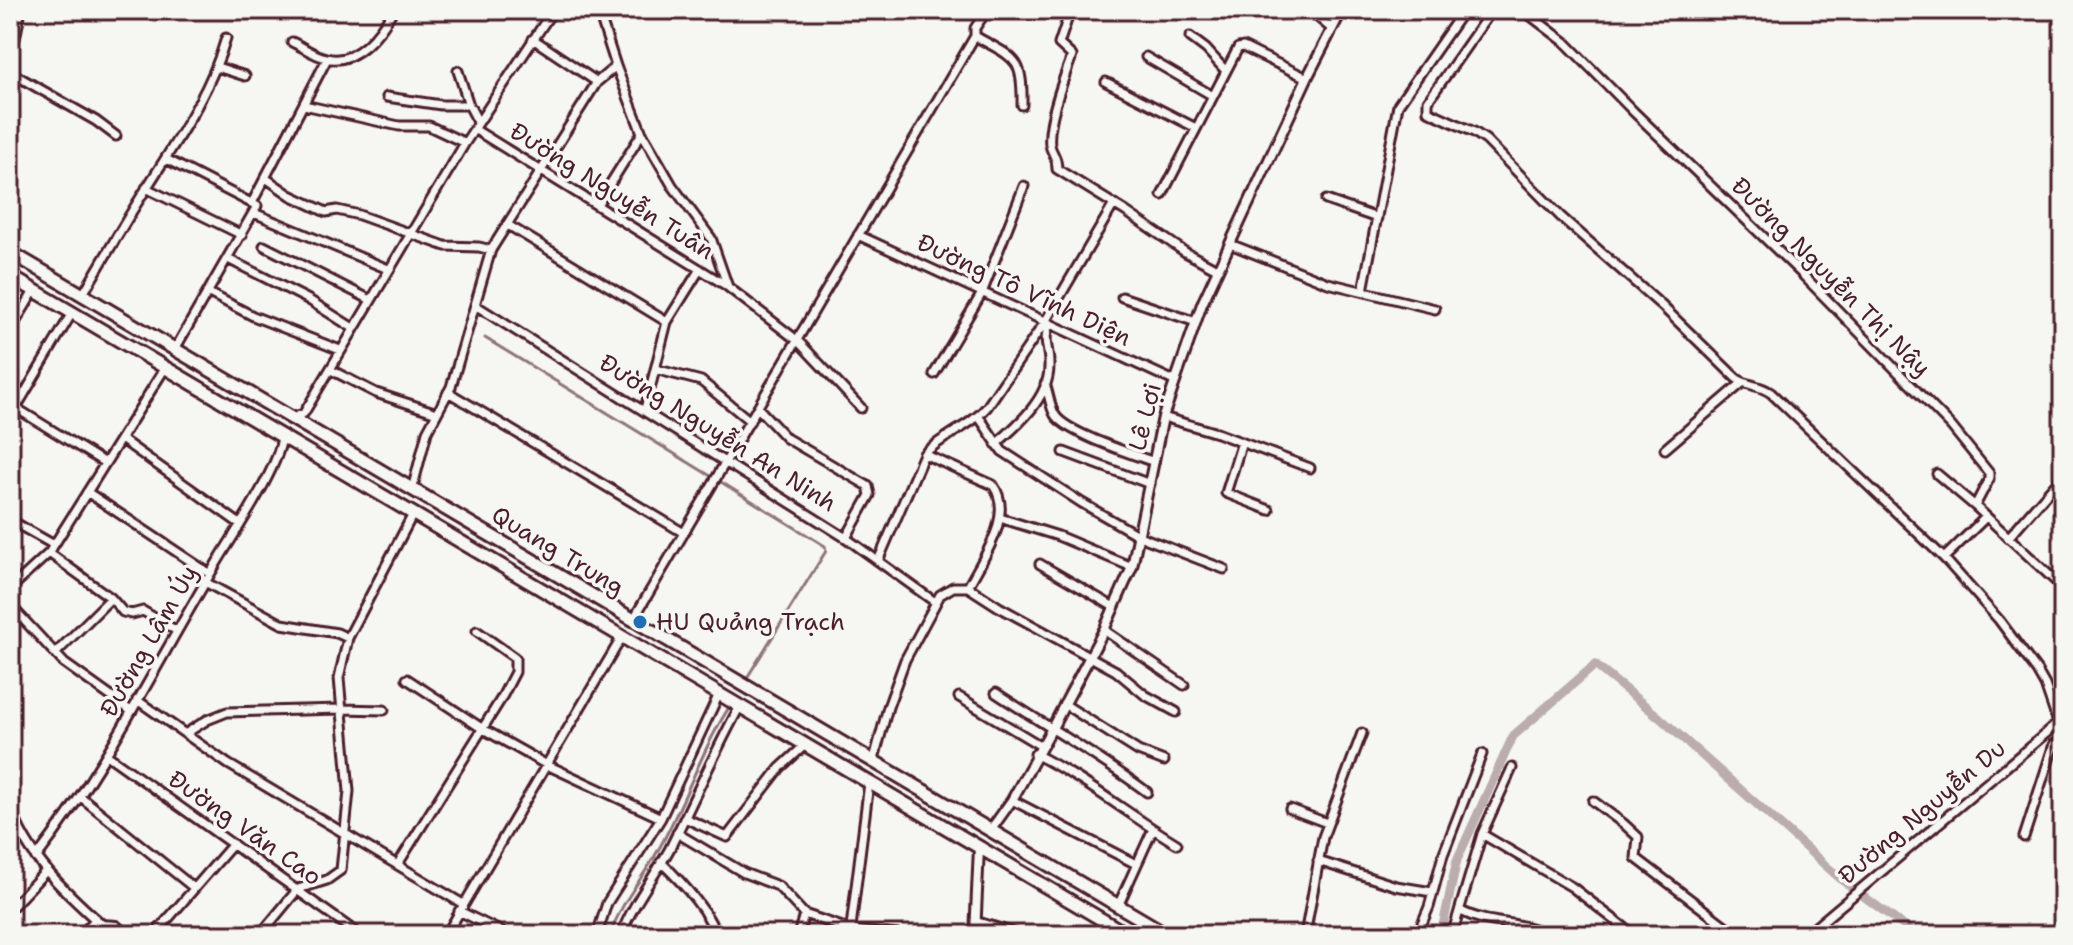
<svg xmlns="http://www.w3.org/2000/svg" width="2073" height="945" font-family="'Shantell Sans',sans-serif">
  <rect width="100%" height="100%" fill="#f6f6f2"/>
  <filter id="ink" filterUnits="userSpaceOnUse"><feTurbulence type="fractalNoise" baseFrequency=".0125" numOctaves="2"/><feDisplacementMap in="SourceGraphic" scale="16" xChannelSelector="R" yChannelSelector="G"/><feConvolveMatrix kernelMatrix="1 2 1 2 8 2 1 2 1" color-interpolation-filters="sRGB"/></filter>
  <g filter="url(#ink)">
    <g fill="none" stroke-linecap="round" stroke-linejoin="round">
      <path stroke="#8e747a" stroke-width="3" d="M 485,338 L 709,475
        M 721,482 L 825,546 L 826,551 L 745,681
        M 610,935 C 622,900 639,884 656,854 C 683,808 699,755 728,709"/>
      <path stroke="#bbadae" stroke-width="9" d="M 1441,935 L 1457,860 L 1513,736 L 1595,665 L 1659,717 L 1843,881 L 1916,935"/>
      <g stroke="#4a1f2b" stroke-width="13">
        <path id="minor" d="M 598,10 L 616,66 L 642,133 L 672,185 L 711,238 L 728,287 L 798,341 L 861,408
          M 1056,10 L 1068,17 L 1059,44 L 1072,56 C 1064,77 1047,122 1050,145 C 1052,155 1057,155 1057,169 L 1125,211 L 1185,252 L 1217,269
          M 1309,10 L 1332,29
          M 1492,10 L 1428,101 L 1428,111 L 1474,132 L 1486,140 L 1561,217 L 1662,306 L 1736,378 C 1746,386 1758,384 1771,393 L 1944,558 L 1999,620 L 2037,671 L 2045,685 L 2058,723
          M 1523,10 L 1565,42 L 1634,112 L 1801,273 L 1951,426 L 1989,473 L 1989,479 L 1975,506 L 2063,588
          M 975,36 C 1015,59 1023,56 1022,105
          M 1190,37 L 1206,49 L 1225,70
          M 533,39 L 597,82
          M 292,42 C 303,47 315,56 326,58 C 356,66 381,32 393,10
          M 1146,57 L 1213,96
          M 10,63 L 21,10
          M 217,67 L 245,76
          M 458,71 L 469,105 L 478,122
          M 10,72 L 96,121 L 116,136
          M 1106,82 L 1196,128
          M 387,97 L 441,105 L 469,105
          M 304,105 L 399,126 L 429,126 L 465,143
          M 474,129 L 727,286
          M 166,159 L 257,206 L 175,349
          M 267,179 L 290,195 L 326,212 L 337,210 L 359,215 L 445,246 L 479,247 L 491,250
          M 146,188 L 242,235
          M 1162,195 L 1238,48 L 1243,47 L 1307,78
          M 1326,200 L 1377,218
          M 252,203 L 327,59
          M 597,205 L 642,133
          M 254,213 L 388,269
          M 508,225 L 667,322
          M 858,235 L 1174,381
          M 1230,244 L 1328,283 L 1435,309
          M 264,246 L 371,300
          M 228,259 L 309,300 L 353,328
          M 1363,291 L 1398,105 L 1464,10
          M 207,292 L 253,316 L 340,350
          M 83,294 C 104,259 124,223 146,189 C 176,141 210,93 226,38
          M 1122,297 L 1196,322
          M 475,305 L 846,538 L 935,602
          M 10,331 L 34,291
          M 655,369 L 701,381 L 750,421
          M 331,370 L 376,393 L 437,413
          M 934,374 L 982,293 L 1024,186
          M 1045,384 C 1049,394 1050,407 1055,415 C 1066,433 1133,454 1154,462
          M 448,392 L 684,533
          M 16,408 L 105,463
          M 758,408 L 786,438 L 868,486 L 870,495 L 846,538
          M 645,409 L 667,322 L 700,269
          M 979,417 L 1002,451 L 1082,503 L 1139,536 L 1224,569
          M 1163,417 L 1217,433 L 1310,468
          M 10,418 L 72,313
          M 292,419 L 304,413 L 465,143 L 553,10
          M 121,439 L 240,524
          M 1242,442 L 1226,493 L 1269,510
          M 996,444 C 1017,426 1049,398 1049,367 C 1050,348 1042,344 1049,324
          M 1665,449 L 1742,383
          M 1064,452 L 1150,484
          M 924,454 L 993,485 C 1015,516 982,559 968,587
          M 1937,474 L 1975,506
          M 412,490 L 427,432 L 451,387 L 491,250 L 597,82 L 616,66
          M 87,492 L 210,574
          M 1000,518 L 1058,536 L 1132,567
          M 10,520 L 54,545
          M 2008,538 L 2063,475
          M 49,553 L 111,598 L 123,612 L 132,614 L 143,611 L 177,631
          M 1944,558 L 1986,517
          M 878,561 L 924,454 C 943,435 970,427 987,407 L 1045,322 L 1114,204
          M 1040,564 L 1114,607
          M 205,582 L 282,624 L 337,633 L 348,638
          M 10,589 L 49,553 L 165,368
          M 10,605 L 64,663 L 131,711
          M 633,620 L 975,36 L 975,28 L 987,10
          M 1104,630 L 1184,685
          M 56,653 L 111,598
          M 407,679 L 483,729 L 547,765 L 661,818
          M 996,693 C 1046,726 1099,756 1147,792
          M 959,697 L 1041,746
          M 137,700 L 228,764 L 463,904
          M 1064,704 L 1138,751 L 1164,761
          M 185,734 L 207,720 L 227,712 L 341,709 L 384,710
          M 1035,754 C 1085,779 1129,815 1177,844
          M 107,755 L 360,935
          M 873,763 L 888,707 L 905,660 L 940,595 L 953,587 L 968,587 L 999,607 L 1116,671 L 1145,695 L 1176,712
          M 81,797 L 194,888
          M 1012,800 L 1136,864
          M 1593,801 L 1624,824 L 1638,837 L 1636,858 L 1737,935
          M 1290,809 L 1327,823
          M 685,818 L 727,837 L 780,768 L 805,745
          M 677,833 L 744,873 L 778,886 L 804,914 L 851,930 L 898,935
          M 1482,834 L 1572,887 L 1634,935
          M 2024,837 L 2054,744
          M 36,858 C 105,769 154,668 212,571 C 230,539 279,470 282,436
          M 1318,861 L 1396,886 L 1432,892
          M 661,862 C 683,883 705,907 717,935
          M 398,864 L 501,699 L 515,672 L 515,658 L 477,631
          M 1118,906 L 1153,829
          M 10,909 L 46,871
          M 459,911 L 508,935
          M 1461,911 C 1489,926 1520,920 1549,935
          M 978,922 L 1021,935
          M 81,935 L 96,919
          M 154,935 L 233,844
          M 260,935 L 298,889 L 327,880 L 341,870 L 349,791 L 339,678 L 348,638 L 413,514
          M 446,935 L 622,637
          M 597,935 L 607,903 L 661,818 L 719,694
          M 621,935 C 633,903 653,879 669,850 C 693,802 714,753 740,706
          M 657,935 L 668,929
          M 798,935 L 804,914
          M 850,935 L 869,783
          M 1305,935 L 1323,837 L 1362,733
          M 1417,935 L 1429,907 L 1443,855 L 1482,754
          M 1452,935 L 1482,834 L 1512,768
          M 1806,935 L 2063,719"/>
      </g>
      <g stroke="#4a1f2b" stroke-width="14">
        <path id="tertiary" d="M 10,807 C 27,857 64,891 102,925
          M 990,831 L 1012,800 L 1051,730 L 1104,630 L 1132,567 L 1163,417 L 1202,304 L 1307,78 L 1342,10
          M 102,925 L 116,926 L 126,935
          M 975,935 L 979,848"/>
      </g>
      <g stroke="#4a1f2b" stroke-width="17">
        <path id="trunk" d="M 10,252 L 1168,935
          M 10,276 L 1128,935"/>
      </g>
      <use href="#minor" stroke="#f6f6f2" stroke-width="7"/>
      <use href="#tertiary" stroke="#f6f6f2" stroke-width="8"/>
      <use href="#trunk" stroke="#f6f6f2" stroke-width="11"/>
    </g>
  </g>
  <circle fill="#1f6fb2" stroke="#f6f6f2" stroke-width="3" cx="640" cy="622" r="8"/>
  <g text-anchor="middle" dominant-baseline="central" stroke-width="7" stroke-linejoin="round" paint-order="stroke">
    <g font-size="24" fill="#4a1f2b" stroke="#f6f6f2">
      <text transform="translate(612 191) rotate(32)">Đường Nguyễn Tuân</text>
      <text transform="translate(1831 277) rotate(45)">Đường Nguyễn Thị Nậy</text>
      <text transform="translate(1024 290) rotate(25)">Đường Tô Vĩnh Diện</text>
      <text transform="translate(1145 417) rotate(-76)">Lê Lợi</text>
      <text transform="translate(718 433) rotate(32)">Đường Nguyễn An Ninh</text>
      <text transform="translate(558 551) rotate(31)">Quang Trung</text>
      <text transform="translate(149 641) rotate(-60)">Đường Lâm Úy</text>
      <text transform="translate(1922 812) rotate(-40)">Đường Nguyễn Du</text>
      <text transform="translate(245 828) rotate(35)">Đường Văn Cao</text>
    </g>
    <g font-size="24" fill="#4a1f2b" stroke="#f6f6f2" text-anchor="start">
      <text x="656" y="622">HU Quảng Trạch</text>
    </g>
  </g>
  <rect width="2073" height="945" fill="none" stroke="#f6f6f2" stroke-width="40"/>
  <rect x="20" y="20" width="2033" height="905" fill="none" stroke="#4a1f2b" stroke-width="3" filter="url(#ink)"/>
</svg>
